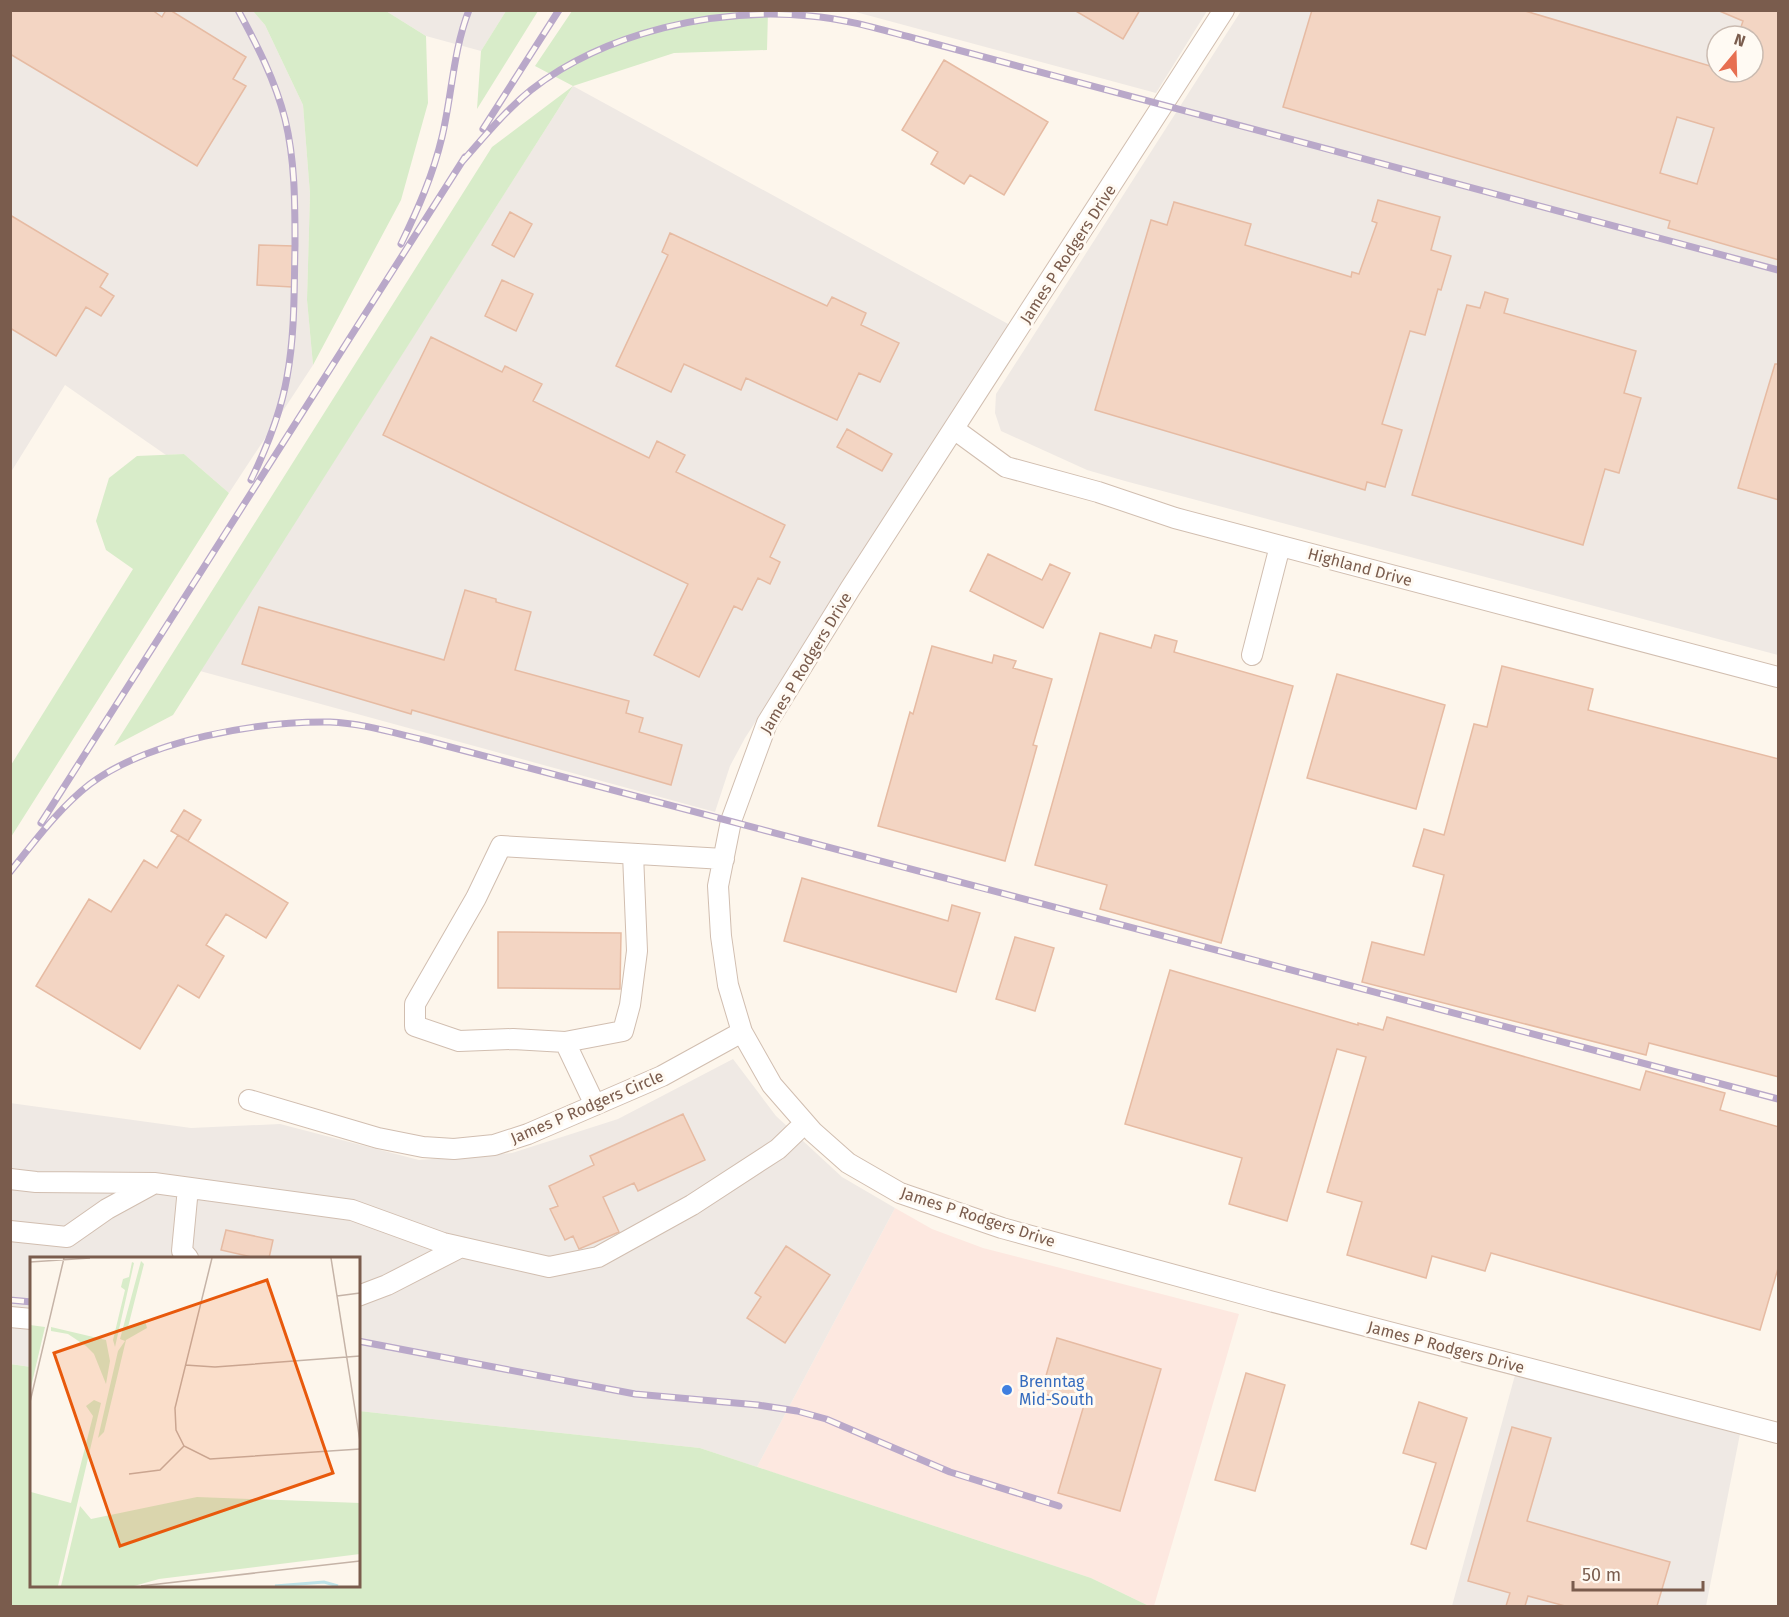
<svg xmlns="http://www.w3.org/2000/svg" width="1789" height="1617" font-family="'Fira Sans',sans-serif">
  <rect width="100%" height="100%" fill="#fdf6ec"/>
  <path fill="#fde8e0" d="M 895,1208 L 932,1229 L 983,1248 L 1239,1314 L 1154,1606 L 1149,1606 L 1091,1578 L 757,1467 Z"/>
  <path fill="#efe9e4" fill-rule="evenodd" d="M 11,11 L 253,11 L 265,25 L 303,105 L 310,194 L 307,300 L 313,365 L 229,493 L 184,454 L 166,455 L 65,385 L 11,472 Z
    M 386,11 L 506,11 L 481,51 L 426,36 Z
    M 852,11 L 1207,11 L 1156,93 Z
    M 1241,11 L 1778,11 L 1778,655 L 1125,481 L 1087,470 L 1001,431 L 995,413 L 996,394 ZM 1717,36 L 1753,36 L 1753,72 L 1717,72 Z
    M 573,86 L 1010,325 L 745,738 L 730,766 L 715,812 L 200,671 Z
    M 733,1059 L 776,1116 L 842,1177 L 895,1208 L 757,1467 L 700,1448 L 359,1411 L 358,1258 L 32,1258 L 31,1367 L 11,1364 L 10,1103 L 191,1128 L 280,1124 L 419,1160 L 512,1153 L 618,1119 Z
    M 1515,1375 L 1740,1434 L 1706,1606 L 1452,1606 Z"/>
  <path fill="#d8ecc9" d="M 253,11 L 386,11 L 426,36 L 428,103 L 401,200 L 313,365 L 307,300 L 310,194 L 303,105 L 265,25 Z
    M 506,11 L 538,11 L 477,109 L 481,51 Z
    M 572,11 L 768,11 L 767,50 L 674,53 L 573,86 L 173,715 L 114,746 L 492,147 L 573,86 L 535,66 Z
    M 184,454 L 229,493 L 11,837 L 11,765 L 133,569 L 106,550 L 96,521 L 109,478 L 137,456 Z
    M 10,1364 L 31,1367 L 32,1586 L 358,1586 L 359,1411 L 700,1448 L 1091,1578 L 1149,1606 L 11,1606 Z"/>
  <path fill="#f3d5c3" stroke="#e6bba3" stroke-width="1.5" fill-rule="evenodd" d="M 10,10 L 152,10 L 162,17 L 166,10 L 170,10 L 246,57 L 233,79 L 246,86 L 197,166 L 10,54 Z
    M 1074,10 L 1140,10 L 1123,39 Z
    M 1312,10 L 1522,10 L 1717,68 L 1717,72 L 1753,72 L 1753,36 L 1738,36 L 1743,21 L 1717,10 L 1779,10 L 1779,260 L 1668,228 L 1670,221 L 1283,107 ZM 1677,117 L 1714,128 L 1697,184 L 1660,173 Z
    M 944,60 L 1048,122 L 1004,195 L 970,175 L 964,184 L 931,164 L 938,152 L 902,130 Z
    M 1378,200 L 1440,217 L 1431,250 L 1451,256 L 1441,290 L 1438,289 L 1425,335 L 1410,331 L 1382,424 L 1402,430 L 1385,487 L 1367,482 L 1365,490 L 1095,410 L 1151,220 L 1167,225 L 1174,202 L 1251,224 L 1245,245 L 1351,277 L 1352,272 L 1359,274 L 1377,223 L 1372,221 Z
    M 510,212 L 532,224 L 514,257 L 492,245 Z
    M 10,215 L 108,274 L 100,287 L 114,296 L 101,316 L 86,307 L 56,356 L 10,328 Z
    M 670,233 L 827,306 L 832,297 L 866,313 L 861,325 L 899,343 L 880,382 L 859,373 L 837,420 L 746,378 L 741,390 L 684,364 L 671,392 L 616,366 L 668,255 L 662,252 Z
    M 259,245 L 294,246 L 292,287 L 257,285 Z
    M 502,280 L 533,294 L 516,331 L 485,316 Z
    M 1485,292 L 1508,299 L 1504,313 L 1636,351 L 1624,393 L 1641,398 L 1619,473 L 1605,469 L 1583,545 L 1412,495 L 1467,305 L 1480,308 Z
    M 431,337 L 502,372 L 505,366 L 542,384 L 533,401 L 649,458 L 657,441 L 685,455 L 676,472 L 785,525 L 770,557 L 780,562 L 770,584 L 758,578 L 742,610 L 734,606 L 699,677 L 654,655 L 688,584 L 383,435 Z
    M 1775,364 L 1779,364 L 1779,500 L 1738,488 Z
    M 847,429 L 892,454 L 882,471 L 837,447 Z
    M 988,554 L 1042,580 L 1050,564 L 1070,573 L 1043,628 L 970,591 Z
    M 465,590 L 496,599 L 496,602 L 531,612 L 515,670 L 629,701 L 626,713 L 643,718 L 639,732 L 682,745 L 671,785 L 412,710 L 411,714 L 242,664 L 259,607 L 444,660 Z
    M 1100,633 L 1151,648 L 1155,635 L 1177,641 L 1174,652 L 1293,686 L 1221,943 L 1100,909 L 1107,885 L 1035,865 Z
    M 932,646 L 992,663 L 994,655 L 1016,661 L 1013,668 L 1052,679 L 1033,745 L 1037,746 L 1005,861 L 878,826 L 910,712 L 913,714 Z
    M 1502,666 L 1593,689 L 1588,710 L 1779,759 L 1779,1077 L 1649,1043 L 1646,1055 L 1362,982 L 1372,942 L 1424,955 L 1444,875 L 1413,866 L 1424,829 L 1444,835 L 1474,724 L 1487,727 Z
    M 1337,674 L 1445,705 L 1416,809 L 1307,778 Z
    M 184,810 L 201,820 L 188,841 L 171,831 Z
    M 178,835 L 288,903 L 266,938 L 226,914 L 206,945 L 224,956 L 199,998 L 178,985 L 140,1049 L 36,986 L 89,899 L 111,912 L 144,860 L 157,868 Z
    M 802,878 L 948,921 L 952,905 L 980,913 L 956,992 L 784,941 Z
    M 498,932 L 621,933 L 620,989 L 498,988 Z
    M 1015,937 L 1054,948 L 1035,1011 L 996,999 Z
    M 1170,970 L 1358,1025 L 1358,1023 L 1383,1030 L 1387,1017 L 1640,1090 L 1646,1071 L 1725,1093 L 1720,1110 L 1779,1127 L 1779,1265 L 1760,1330 L 1491,1253 L 1485,1271 L 1432,1256 L 1426,1278 L 1347,1255 L 1362,1202 L 1327,1192 L 1366,1057 L 1337,1049 L 1287,1221 L 1229,1204 L 1242,1158 L 1125,1124 Z
    M 683,1114 L 705,1160 L 638,1191 L 634,1183 L 603,1197 L 619,1232 L 579,1249 L 573,1236 L 565,1240 L 550,1209 L 558,1206 L 549,1186 L 594,1165 L 590,1156 Z
    M 226,1230 L 273,1240 L 269,1258 L 256,1258 L 221,1250 Z
    M 786,1246 L 830,1275 L 785,1343 L 747,1318 L 761,1297 L 755,1293 Z
    M 1057,1338 L 1161,1369 L 1120,1511 L 1058,1493 L 1084,1405 L 1041,1393 Z
    M 1246,1373 L 1285,1385 L 1255,1491 L 1215,1480 Z
    M 1419,1402 L 1467,1418 L 1426,1549 L 1411,1544 L 1436,1463 L 1403,1453 Z
    M 1512,1427 L 1551,1438 L 1527,1521 L 1670,1562 L 1657,1606 L 1565,1606 L 1528,1596 L 1525,1606 L 1506,1606 L 1510,1593 L 1468,1581 Z"/>
  <g fill="none" stroke-linecap="round" stroke-linejoin="round">
    <g stroke="#d1beb0" stroke-width="22">
      <path id="minor" d="M 1224,10 L 850,589 L 767,723 L 731,821 L 718,886 L 721,936 L 728,985 L 742,1032 L 772,1085 L 813,1132 L 848,1163 L 900,1193 L 1002,1228 L 1266,1300 L 1778,1433
        M 954,429 L 1006,467 L 1098,492 L 1175,518 L 1778,677
        M 1252,655 L 1280,546
        M 565,1042 L 623,1031 L 630,1005 L 637,951 L 633,854
        M 249,1100 L 378,1138 L 423,1147 L 454,1149 L 494,1145 L 528,1134 L 662,1076 L 742,1032
        M 595,1105 L 565,1042 L 513,1039 L 459,1041 L 415,1026 L 415,1004 L 476,898 L 501,846 L 724,859
        M 10,1179 L 36,1182 L 154,1183 L 352,1210 L 443,1243 L 549,1267 L 598,1257 L 692,1205 L 778,1149 L 805,1123
        M 10,1231 L 67,1237 L 107,1209 L 151,1185
        M 188,1258 L 182,1251 L 188,1188
        M 358,1296 L 387,1285 L 461,1247
        M 10,1317 L 32,1319"/>
    </g>
    <use href="#minor" stroke="#fff" stroke-width="20"/>
    <g stroke="#b9a8c9" stroke-width="7">
      <path id="rail" d="M 238,10 C 257,45 275,80 285,119 C 295,160 295,203 295,245 C 294,289 295,334 287,377 C 281,412 267,447 251,480
        M 483,129 L 559,10
        M 461,163 C 483,138 505,111 531,90 C 605,32 717,7 810,16 C 847,19 882,30 917,39 L 1778,270
        M 401,244 C 418,209 433,175 442,137 C 452,95 453,51 469,10
        M 41,823 L 465,157
        M 10,872 C 35,841 59,808 90,784 C 149,740 258,721 330,722 C 361,723 394,733 424,740 L 1778,1099
        M 10,1300 L 32,1302
        M 358,1341 L 635,1394 L 758,1405 L 797,1411 L 826,1419 L 950,1472 L 1059,1506"/>
    </g>
    <use href="#rail" stroke="#fffaf3" stroke-width="4.5" stroke-dasharray="14" stroke-linecap="butt"/>
  </g>
  <circle fill="#3f7fe0" stroke="#fffaf3" stroke-width="2" cx="1007" cy="1390" r="6"/>
  <g text-anchor="middle" dominant-baseline="central" stroke-width="6" stroke-linejoin="round" paint-order="stroke">
    <g font-size="16" fill="#7a5c4d" stroke="#fffaf3">
      <text transform="translate(1068 254) rotate(-57)">James P Rodgers Drive</text>
      <text transform="translate(1360 567) rotate(15)">Highland Drive</text>
      <text transform="translate(806 663) rotate(-59)">James P Rodgers Drive</text>
      <text transform="translate(587 1107) rotate(-23)">James P Rodgers Circle</text>
      <text transform="translate(978 1217) rotate(18)">James P Rodgers Drive</text>
      <text transform="translate(1446 1347) rotate(15)">James P Rodgers Drive</text>
    </g>
    <g font-size="16" fill="#366cbe" stroke="#fffaf3" text-anchor="start">
      <text x="1019" y="1381">Brenntag<tspan x="1019" dy="18">Mid-South</tspan></text>
    </g>
  </g>
  <g transform="translate(30 1257)">
    <rect width="330" height="330" fill="#fdf6ec"/>
    <path d="M 111,4 L 114,7 L 98,70 L 115,63 L 117,71 L 96,83 L 74,175 L 68,181 L 88,94 L 95,84 L 90,82 ZM 102,5 L 104,6 L 85,90 L 83,83 L 95,33 L 91,30 L 93,22 L 99,20 ZM 0,68 L 15,70 L 0,134 ZM 21,70 L 76,83 L 80,104 L 76,127 L 64,97 L 56,89 L 38,77 L 21,74 ZM 64,143 L 71,146 L 28,329 L 0,329 L 0,231 L 1,235 L 41,246 L 63,159 L 56,149 ZM 167,240 L 330,246 L 330,297 L 129,322 L 104,329 L 31,329 L 50,249 L 61,262 Z" fill="#d8ecc9"/>
    <path fill="none" stroke="#bfe3e8" stroke-width="3" d="M 245,329 L 294,325 L 308,329"/>
    <path fill="none" stroke="#c5b3a7" stroke-width="1.5" d="M 182,1 L 145,151 L 146,173 L 154,189 L 180,202 L 330,192M 301,1 L 330,184M 0,5 L 60,1M 307,39 L 330,36M 155,108 L 185,110 L 330,99M 0,145 L 34,1M 99,217 L 130,213 L 154,189M 111,329 L 330,304"/>
    <path fill="#e8590c" fill-opacity="0.15" stroke="#e8590c" stroke-width="3" d="M 237,23 L 303,216 L 90,289 L 24,96 Z"/>
    <rect width="330" height="330" fill="none" stroke="#7a5c4d" stroke-width="3"/>
  </g>
  <rect width="1789" height="1617" fill="none" stroke="#7a5c4d" stroke-width="24"/>
  <g transform="translate(1735 54) rotate(19)"><circle r="28" fill="#fffaf3" stroke="#cabbb1" stroke-width="1.5"/>
  <path d="M0-4.5L10 22L0 15L-10 22Z" fill="#e76f51"/>
  <text y="-9" font-size="16" font-weight="bold" text-anchor="middle" fill="#7a5c4d">N</text>
  </g>
  <path d="M1573 1581v9h130v-9" fill="none" stroke="#7a5c4d" stroke-width="3"/>
  <text x="1582" y="1581" font-size="18" fill="#7a5c4d" stroke="#fffaf3" stroke-width="4.5" paint-order="stroke">50 m</text>
</svg>
